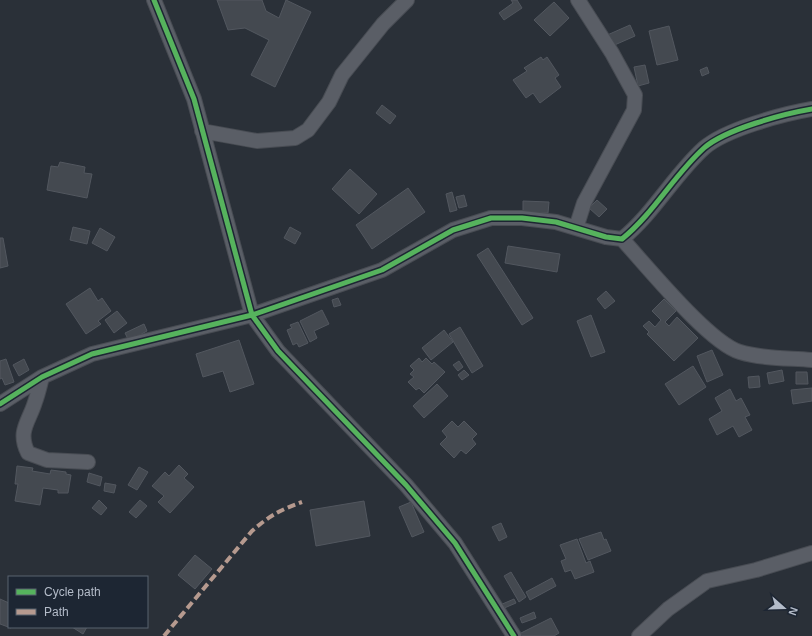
<svg xmlns="http://www.w3.org/2000/svg" width="812" height="636" font-family="Arial,sans-serif">
  <rect width="100%" height="100%" fill="#2a3038"/>
  <path fill="#444950" stroke="#52575f" d="M 217,0 L 262,0 L 266,11 L 279,18 L 286,0 L 311,12 L 275,87 L 251,75 L 269,40 L 245,28 L 228,30 Z
    M 511,0 L 517,0 L 522,8 L 504,20 L 499,13 L 513,3 Z
    M 554,2 L 569,18 L 550,36 L 534,20 Z
    M 630,25 L 635,36 L 610,47 L 605,36 Z
    M 669,26 L 678,60 L 657,65 L 649,31 Z
    M 541,57 L 543,60 L 547,57 L 559,75 L 555,78 L 561,87 L 540,103 L 533,93 L 526,98 L 513,80 L 527,71 L 524,68 Z
    M 645,65 L 649,83 L 638,86 L 634,67 Z
    M 707,67 L 709,73 L 702,76 L 700,70 Z
    M 382,105 L 396,116 L 390,124 L 376,113 Z
    M 60,162 L 85,167 L 84,173 L 92,174 L 87,198 L 47,190 L 51,166 L 58,167 Z
    M 350,169 L 377,194 L 359,214 L 332,189 Z
    M 408,188 L 425,212 L 372,249 L 356,225 Z
    M 452,192 L 457,210 L 450,212 L 446,194 Z
    M 464,195 L 467,206 L 459,208 L 456,197 Z
    M 597,200 L 607,209 L 599,217 L 589,208 Z
    M 523,201 L 549,202 L 548,213 L 523,212 Z
    M 73,227 L 90,231 L 87,244 L 70,240 Z
    M 290,227 L 301,233 L 295,244 L 284,238 Z
    M 100,228 L 115,237 L 107,251 L 92,243 Z
    M 0,238 L 3,238 L 8,266 L 0,268 Z
    M 508,246 L 560,254 L 557,272 L 505,263 Z
    M 488,248 L 533,318 L 522,325 L 477,255 Z
    M 90,288 L 98,301 L 102,298 L 111,311 L 98,321 L 101,324 L 86,334 L 66,304 Z
    M 606,291 L 615,301 L 605,309 L 597,299 Z
    M 338,298 L 341,305 L 334,307 L 332,300 Z
    M 664,299 L 676,311 L 665,322 L 669,326 L 677,317 L 698,338 L 674,361 L 647,334 L 649,332 L 643,326 L 649,321 L 655,327 L 661,320 L 652,311 Z
    M 322,310 L 329,324 L 314,331 L 317,338 L 310,342 L 300,321 Z
    M 117,311 L 127,323 L 114,333 L 105,320 Z
    M 591,315 L 605,352 L 591,357 L 577,321 Z
    M 298,322 L 308,343 L 299,347 L 297,343 L 293,345 L 287,330 L 292,328 L 290,325 Z
    M 144,324 L 147,331 L 129,341 L 125,333 Z
    M 460,327 L 483,366 L 472,373 L 449,334 Z
    M 444,330 L 453,342 L 431,360 L 422,348 Z
    M 239,340 L 254,384 L 230,392 L 223,371 L 203,377 L 196,354 Z
    M 712,350 L 723,375 L 707,382 L 697,356 Z
    M 419,358 L 422,362 L 426,358 L 432,364 L 434,362 L 445,372 L 424,393 L 419,388 L 416,390 L 408,382 L 414,377 L 410,374 L 414,370 L 410,366 Z
    M 6,359 L 14,382 L 5,385 L 2,378 L 0,379 L 0,361 Z
    M 24,359 L 29,370 L 19,376 L 13,365 Z
    M 459,361 L 463,367 L 458,371 L 453,365 Z
    M 693,366 L 706,387 L 679,405 L 665,384 Z
    M 464,370 L 469,375 L 462,380 L 458,375 Z
    M 782,370 L 784,381 L 769,384 L 767,373 Z
    M 796,372 L 807,372 L 808,384 L 796,384 Z
    M 759,376 L 760,387 L 749,388 L 748,377 Z
    M 437,384 L 448,396 L 424,418 L 413,406 Z
    M 812,388 L 812,401 L 793,404 L 791,390 Z
    M 730,389 L 736,401 L 741,398 L 750,415 L 745,417 L 752,430 L 739,437 L 733,426 L 717,435 L 709,419 L 722,411 L 715,398 Z
    M 452,421 L 458,427 L 464,421 L 477,434 L 472,439 L 476,444 L 466,454 L 461,450 L 454,458 L 440,444 L 447,437 L 442,431 Z
    M 179,465 L 188,474 L 184,478 L 194,487 L 170,513 L 158,502 L 164,496 L 152,486 L 165,472 L 169,476 Z
    M 17,466 L 33,468 L 32,471 L 50,474 L 51,470 L 66,472 L 66,474 L 71,475 L 68,493 L 58,493 L 58,490 L 43,488 L 40,505 L 15,501 L 18,484 L 15,484 Z
    M 139,467 L 148,472 L 137,490 L 128,485 Z
    M 89,473 L 102,477 L 100,486 L 87,482 Z
    M 105,483 L 116,485 L 114,493 L 104,491 Z
    M 99,500 L 107,508 L 101,515 L 92,508 Z
    M 140,500 L 147,506 L 136,518 L 129,512 Z
    M 364,501 L 370,536 L 316,546 L 310,510 Z
    M 411,502 L 424,532 L 412,537 L 399,507 Z
    M 501,523 L 507,537 L 499,541 L 492,527 Z
    M 601,532 L 604,540 L 606,539 L 611,551 L 588,560 L 579,539 Z
    M 577,539 L 586,563 L 590,561 L 594,572 L 575,579 L 571,570 L 565,572 L 561,561 L 566,559 L 560,545 Z
    M 195,555 L 212,569 L 195,589 L 178,575 Z
    M 511,572 L 526,597 L 519,602 L 504,576 Z
    M 552,578 L 556,586 L 530,600 L 526,592 Z
    M 0,599 L 9,603 L 9,627 L 12,627 L 11,628 L 0,624 Z
    M 514,599 L 516,603 L 502,609 L 500,605 Z
    M 534,612 L 536,618 L 522,623 L 520,618 Z
    M 551,618 L 559,633 L 554,636 L 520,636 L 519,634 Z
    M 72,627 L 87,627 L 83,634 Z"/>
  <g fill="none" stroke-linecap="round" stroke-linejoin="round">
    <g stroke="#484c53" stroke-width="16">
      <path id="street" d="M 154,0 L 194,99 L 252,315 L 278,351 L 406,485 L 455,543 L 514,636
        M 202,131 L 257,141 L 295,138 L 308,130 L 329,102 L 342,75 L 383,24 L 407,0
        M 576,228 L 584,203 L 634,110 L 635,95 L 612,53 L 578,0
        M 622,239 C 646,265 709,343 740,352 C 763,359 788,358 812,360
        M 42,377 C 40,385 38,394 35,402 C 29,422 17,431 28,453 L 47,460 L 88,462
        M 0,404 L 42,377 L 92,354 L 252,315 L 382,270 L 453,230 L 491,218 L 522,218 L 556,222 L 606,237 L 622,239 C 654,213 674,175 704,148 C 726,129 783,114 812,109
        M 639,636 L 668,609 L 707,581 L 756,570 L 812,553"/>
    </g>
    <use href="#street" stroke="#5a5e66" stroke-width="14"/>
    <path stroke="#b69a8f" stroke-width="4" stroke-dasharray="8 4" stroke-linecap="butt" d="M 164,636 L 252,531 C 269,516 280,510 302,502"/>
    <g stroke="#1d2633" stroke-width="8">
      <path id="cycleway" d="M 154,0 L 194,99 L 252,315 L 278,351 L 406,485 L 455,543 L 514,636
        M 0,404 L 42,377 L 92,354 L 252,315 L 382,270 L 453,230 L 491,218 L 522,218 L 556,222 L 606,237 L 622,239 C 654,213 674,175 704,148 C 726,129 783,114 812,109"/>
    </g>
    <use href="#cycleway" stroke="#56b35d" stroke-width="5"/>
  </g>
  <rect x="8" y="576" width="140" height="52" fill="#1d2633" stroke="#59626f"/>
  <rect x="16" y="589" width="20" height="6" fill="#56b35d" stroke="#59626f"/>
  <text x="44" y="596" font-size="12" fill="#b4bcc9">Cycle path</text>
  <rect x="16" y="609" width="20" height="6" fill="#b69a8f" stroke="#59626f"/>
  <text x="44" y="616" font-size="12" fill="#b4bcc9">Path</text>
  <g transform="translate(784 608) rotate(110)" stroke="#1d2633" stroke-width="3" paint-order="stroke">
  <path d="M0-3L7 15L0 10L-7 15Z" fill="#b4bcc9"/>
  <text y="-6" font-size="11" font-weight="bold" text-anchor="middle" fill="#b4bcc9">N</text>
  </g>
</svg>
